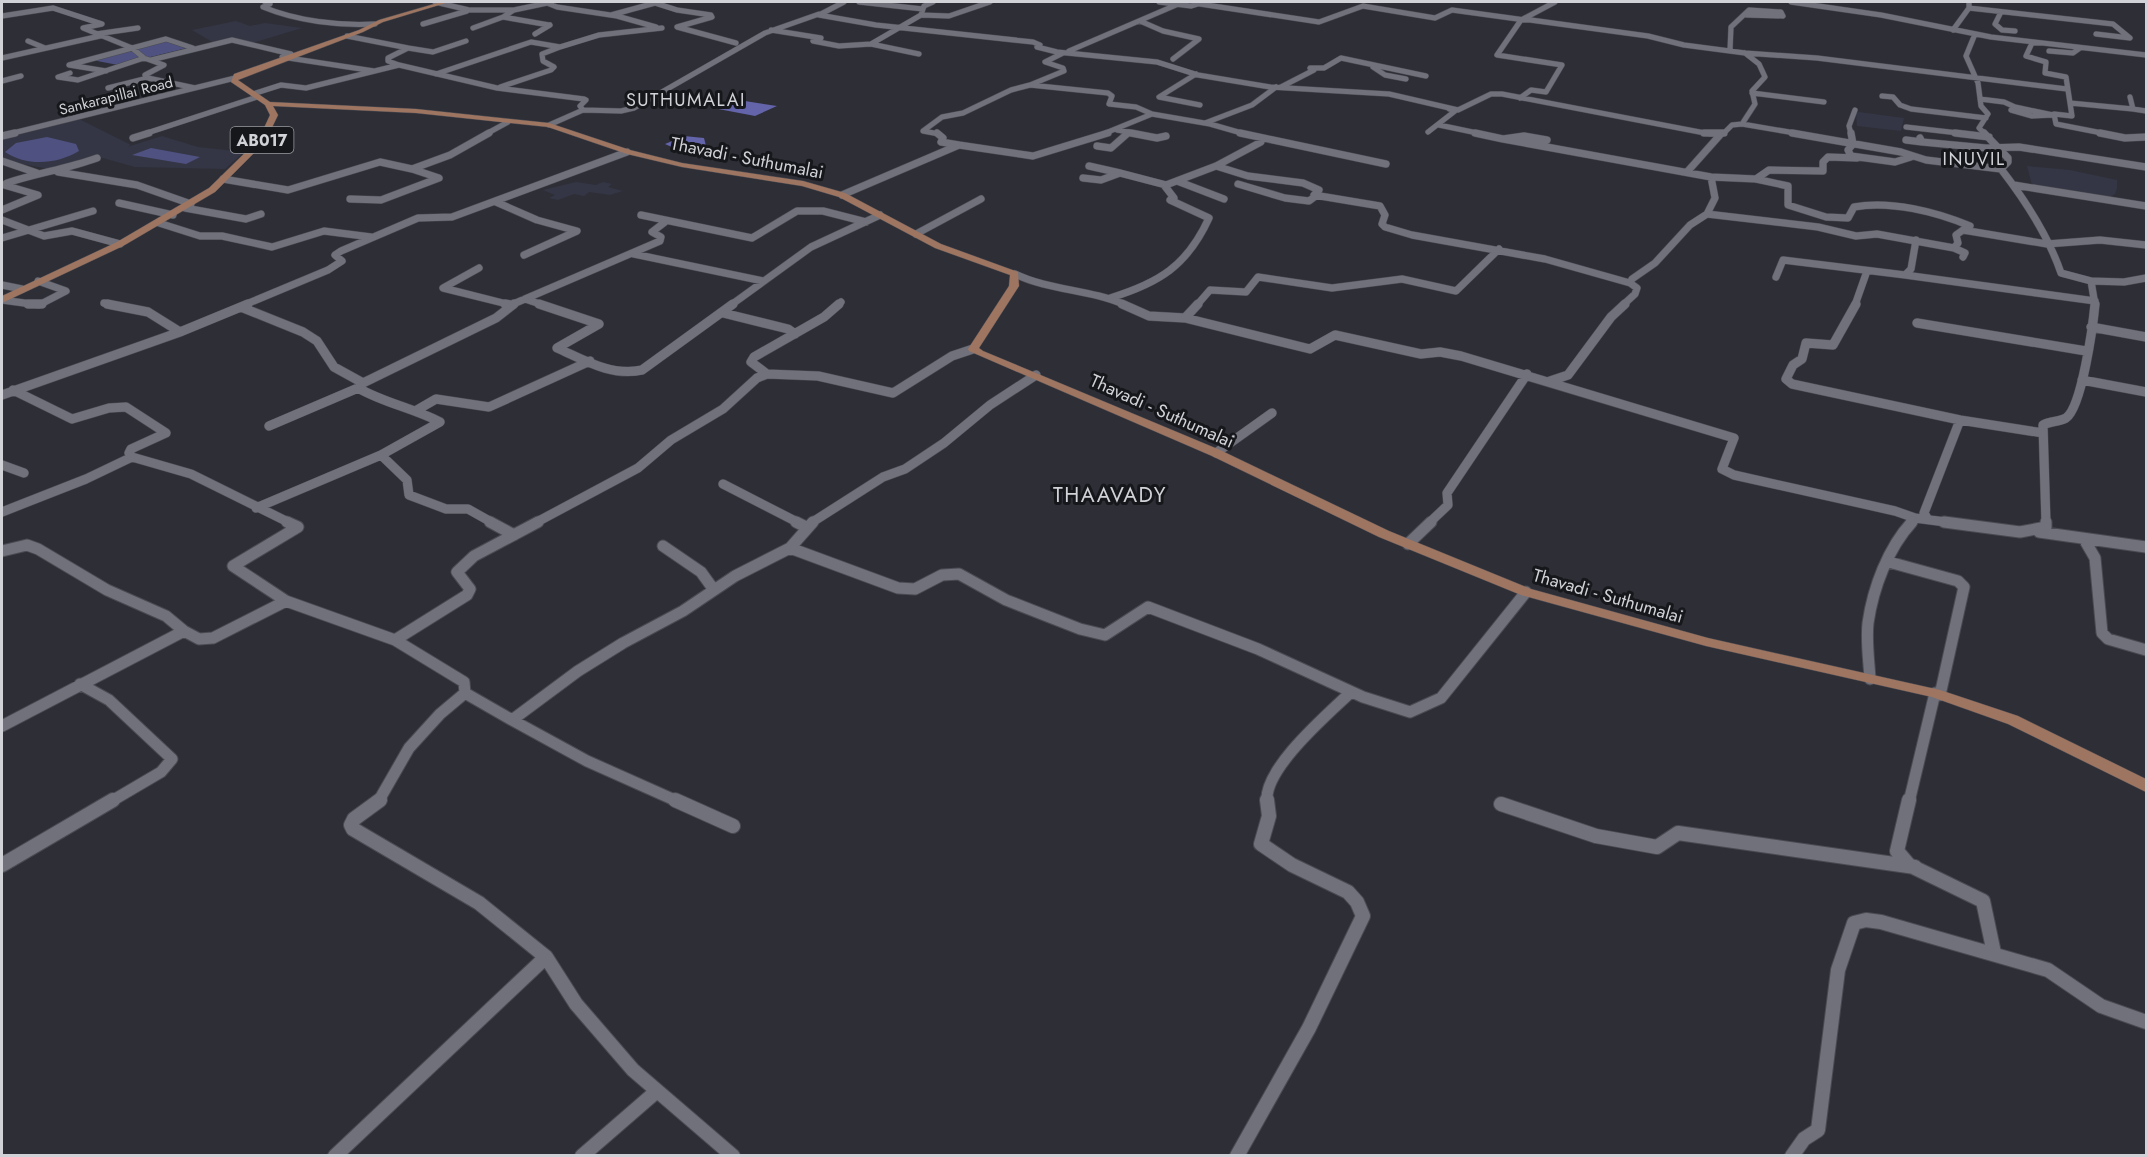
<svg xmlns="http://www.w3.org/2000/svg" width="2148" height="1157" font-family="Jost,sans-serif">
  <rect width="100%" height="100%" fill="#2e2e37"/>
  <path fill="#353645" d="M 236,21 L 250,26 L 265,23 L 302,28 L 249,44 L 233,39 L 214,43 L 192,30 Z
    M 1859,112 L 1904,118 L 1901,131 L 1857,126 L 1856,113 Z
    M 77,118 L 131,145 L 127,147 L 162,136 L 198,147 L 244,152 L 225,169 L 135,167 L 99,157 L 59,171 L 2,160 L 2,137 Z
    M 2027,166 L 2070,170 L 2117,180 L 2117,188 L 2115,194 L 2110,197 L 2032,185 Z
    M 576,182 L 596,185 L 603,182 L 612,184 L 608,187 L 623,191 L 610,195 L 589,192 L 584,196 L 574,194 L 558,200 L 549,198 L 555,195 L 543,190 Z"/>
  <path fill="#4f5181" d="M 165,41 L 187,48 L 118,65 L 92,60 Z
    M 47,137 L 76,144 L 79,151 C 57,164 28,167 5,152 L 16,143 Z
    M 151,148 L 200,157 L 186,164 L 132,155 Z"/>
  <path fill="#6364a9" d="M 732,99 L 777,106 L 755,116 L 713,108 Z
    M 684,136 L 704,138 L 706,146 C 694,153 677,150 665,144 Z"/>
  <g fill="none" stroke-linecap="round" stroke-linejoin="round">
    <g stroke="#4a4b52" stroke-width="6">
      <path id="minor-far4" d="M 265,2 L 270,4 L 263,7 C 297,21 339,26 375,24
        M 435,2 L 469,10 L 514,10 L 503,17 L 549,25
        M 844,2 L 819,15 L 876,25 L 1033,42 L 1040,45 L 1037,47 L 1057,52 L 1157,62 L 1198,75 L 1270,87 L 1389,94 L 1458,110 L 1491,94 L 1502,94 L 1710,134 L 1723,134 L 1732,125 L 1742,124 L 1801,134
        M 859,2 L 923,9
        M 1159,2 L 1191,6 L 1204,2
        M 1555,2 L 1523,19 L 1648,36 L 1684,45 L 1745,53 L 1817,58 L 2067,89
        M 1791,2 L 1881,15 L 1991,37 L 2146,55
        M 547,3 L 557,7 L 617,16 L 656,27
        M 1200,4 L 1319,22 L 1363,6 L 1435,18 L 1452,10 L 1525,20 L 1521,20 L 1497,55 L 1562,65 L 1546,92 L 1531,90 L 1520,98
        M 1969,8 L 2113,24 L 2130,38 L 2096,34
        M 514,10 L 552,2
        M 2001,12 L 1995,24 L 2002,30 L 2015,31
        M 611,15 L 655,3 L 677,10 L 711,15 L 712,17 L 677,27 L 736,43
        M 921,15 L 949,16 L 990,2
        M 2,16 L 53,8 L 102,24 L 83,28 L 132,48 L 144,58 L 164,65 L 145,75 L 148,78 L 195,88
        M 1140,21 L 1163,31 L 1199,39 L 1173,59
        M 423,24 L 467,11
        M 473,28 L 503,17
        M 771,30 L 821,38 L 813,41 L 839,46 L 871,44 L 919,54
        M 1953,30 L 1969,8 L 1969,2
        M 96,34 L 138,28
        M 535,34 L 550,25
        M 1975,34 L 1966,56 L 1978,83 L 1981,106 L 1988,114 L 1979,128 L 1985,134
        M 347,36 L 408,48 L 388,58 L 388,61 L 399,65 L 497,88 L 584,99 L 586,100 L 580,106 L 583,110
        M 28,41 L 45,48
        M 2041,43 L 2032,43 L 2026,56 L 2046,62 L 2045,73 L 2066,77 L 2072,116 L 2054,114 L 2056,124 L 2107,134
        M 871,44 L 921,15 L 924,6 L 933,2
        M 408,48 L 433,52 L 466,41
        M 1730,50 L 1731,27 L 1749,10 L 1781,12 L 1783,16 L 1746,15
        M 1069,51 L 1176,5
        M 2049,51 L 2073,53 L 2080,48
        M 1063,53 L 1045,62 L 1063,68 L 1064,71 L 1030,85 L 1108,93 L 1112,96 L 1109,104 L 1136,107 L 1152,114 L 1210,124 L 1245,134
        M 282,57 L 374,71
        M 2,58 L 100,36
        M 151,60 L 232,40 L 291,54
        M 1373,67 L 1385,75 L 1406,79
        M 106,71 L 69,65 L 166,39 L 193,48
        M 70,73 L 58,77 L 78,80 L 144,58
        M 436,74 L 531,42 L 560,47 L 599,35 L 662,28
        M 1196,74 L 1159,97 L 1200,105
        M 2,81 L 21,76
        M 500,87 L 551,70 L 554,67 L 543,61 L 542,54 L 560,47
        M 1281,87 L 1314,70 L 1310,68 L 1324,68 L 1341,58 L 1426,76
        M 108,88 L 148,78
        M 1752,93 L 1824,102
        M 253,94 L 281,85 L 306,88 L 399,65
        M 1882,96 L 1893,97 L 1900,105 L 1911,109 L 1986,118
        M 2130,97 L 2133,109 L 2146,111
        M 1980,99 L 2004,102 L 2015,107
        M 2070,103 L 2133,109
        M 2015,107 L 2053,115 L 2032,116 L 2011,110 Z
        M 1205,123 L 1252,105 L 1276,87
        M 1742,124 L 1755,104 L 1752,91 L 1765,77 L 1759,64 L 1745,53
        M 549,125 L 583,110 L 621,111 L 634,108 L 765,33 L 819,14
        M 1439,125 L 1482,134
        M 1906,127 L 1967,134
        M 1117,130 L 1139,134
        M 1428,132 L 1455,111 L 1449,109
        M 9,134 L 235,78
        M 144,134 L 257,97
        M 486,134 L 508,122
        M 939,134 L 923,131 L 942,117 L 963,113 L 1011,90 L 1030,85
        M 1103,134 L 1152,114
        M 1126,134 L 1129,132
        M 1851,134 L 1849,126 L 1855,110"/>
    </g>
    <g stroke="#4a4b52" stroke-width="8">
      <path id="minor-far3" d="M 937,133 L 943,138 L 941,142 L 959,145
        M 1131,133 L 1157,138 L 1166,136
        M 1240,133 L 1386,164
        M 1475,133 L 1503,139 L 1524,136 L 1547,140
        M 1704,133 L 1724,133
        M 1792,133 L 1901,152 L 1926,160 L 2001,169
        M 1851,133 L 1853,144 L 1848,150 L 1851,156 L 1895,162 L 1911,157
        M 1955,133 L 1989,137
        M 1984,133 L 2008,158 L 2008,162 L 2001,169 C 2025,200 2048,235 2061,273 L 2091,281 L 2095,305
        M 2100,133 L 2125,138 L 2146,137
        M 2,136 L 15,133
        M 133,138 L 149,133
        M 1503,139 L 1711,177 L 1756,179 L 1788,186 L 1788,205 L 1826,217 L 1848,218 L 1854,207 C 1890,200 1937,212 1970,226 L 1963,230 L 2047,244 L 2100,240 L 2146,245
        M 1906,140 L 1922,142 L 1920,138
        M 1922,142 L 1986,148 L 2019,147 L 2146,167
        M 1097,146 L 1111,148 L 1128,133
        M 2,161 L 37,173
        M 1089,166 L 1120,173
        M 1216,166 L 1248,176 L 1303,183 L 1319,190 L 1314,195 L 1380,206 L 1385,215 L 1382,224 L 1385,227 L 1412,235 L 1545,259 L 1630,283
        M 58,172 L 137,185 L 191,204
        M 1687,172 L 1720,135
        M 1083,178 L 1101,180 L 1120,173 L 1166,185 L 1216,166 L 1261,142 L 1261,139
        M 223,179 L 288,190 L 380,162 L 412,169 L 450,155 L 489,133
        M 1756,179 L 1769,170 L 1823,171 L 1823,162 L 1828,157 L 1857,158
        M 1177,181 L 1224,199
        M 1238,184 L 1285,198 L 1309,201 L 1317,195
        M 2014,185 L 2146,206
        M 842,195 L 959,145 L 1033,156 L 1108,133
        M 350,199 L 381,200 L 439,178 L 412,169
        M 496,202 L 537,220 L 577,231 L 524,255
        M 119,203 L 173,215
        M 185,208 L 246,219 L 261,214
        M 2,210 L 38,195 L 4,185 L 7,183 C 37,173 67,169 97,158
        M 1707,214 L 1818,227 L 1856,236 L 1877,234 L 1954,248 L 1958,243 L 1956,235 L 1963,230
        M 641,215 L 752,238 L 797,211 L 823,211 L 866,222
        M 2,220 L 44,236 L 72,231 L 120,244
        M 159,223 L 200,236 L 222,236 L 272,247 L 324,231 L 371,237
        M 916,234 L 981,199
        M 2,238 L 93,211
        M 1954,248 L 1965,253 L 1963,257
        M 634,254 L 763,281
        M 479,268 L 443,288 L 511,305
        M 1015,274 C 1050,291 1090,289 1125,305
        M 1905,275 L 2095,301
        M 1776,277 L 1783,260 L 1905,275 L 1911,269 L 1916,240
        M 2091,281 L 2124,282 L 2146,278
        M 2,285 L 22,289
        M 1110,298 C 1159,283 1187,266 1209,218 L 1170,200 L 1174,198 L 1164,185
        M 525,299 L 543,305
        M 2,300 L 39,305 L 66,291 L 38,281
        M 104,303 L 114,305
        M 244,305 L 328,270 L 342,261 L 335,255 L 341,251 L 418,218 L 452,217 L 627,152
        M 511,305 L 660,241 L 661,237 L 652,232 L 665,222
        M 731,305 L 811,247 L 880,215
        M 838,305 L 841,302
        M 1197,305 L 1210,290 L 1246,292 L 1258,277 L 1332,288 L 1402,279 L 1456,291 L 1499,249
        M 1623,305 L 1635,294 L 1637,288 L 1630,283 L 1632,279 L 1655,263 L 1690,225 L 1707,214 L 1715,198 L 1711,177
        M 1855,305 L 1867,271"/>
    </g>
    <g stroke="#4a4b52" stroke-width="10">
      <path id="minor-far2" d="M 28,304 L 42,304
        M 107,304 L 148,312 L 180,332
        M 505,304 L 511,305
        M 539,304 L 599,324 L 557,348 C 584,360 612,377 642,370 L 733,304
        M 1122,304 L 1149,316 L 1185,318 L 1310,349 L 1335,335 L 1421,354 L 1440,352 L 1461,356 L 1734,438 L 1722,469 L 1734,475 L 1895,511 L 1915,518
        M 1856,304 L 1833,345 L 1806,343 L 1802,359 L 1793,365 L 1786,379 L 1792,384 L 1960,420 L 2043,433
        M 241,307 L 303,332 L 317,341 L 334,367 L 363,383
        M 723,313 L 788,329 L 795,334
        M 1185,318 L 1198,304
        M 1917,323 L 2086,351
        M 2091,327 L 2146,337
        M 767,374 L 751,362 L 754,357 L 824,317 L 839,304
        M 2082,380 L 2146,392
        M 1550,381 L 1568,375 L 1611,317 L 1625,304
        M 13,390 L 72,419 L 109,408 L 126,407 L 166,433 L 131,449 L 129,453 L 132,457 L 191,474 L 290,523
        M 2,395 L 180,332 L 248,304
        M 417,410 L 436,399 L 489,407 L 590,361
        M 269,426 L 358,388 L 363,383 L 496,318 L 514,304
        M 1216,453 L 1272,413
        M 381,455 L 407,480 L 409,495 L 446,509 L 468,509 L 493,523
        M 2,465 L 24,473
        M 723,484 L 799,523
        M 256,508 L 381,455 L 440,422 C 413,408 384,403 358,388
        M 2,512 L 86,479 L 132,457
        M 1927,518 L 1924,513 L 1960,420
        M 535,523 L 638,468 L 671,440 L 723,409 L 757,378 L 767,374 L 818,376 L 893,393 L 952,356 L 973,349
        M 811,523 L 883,477 L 905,469 L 944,443 L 990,405 L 1036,375
        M 1429,523 L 1448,505 L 1447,493 L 1527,374
        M 1910,523 L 1915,518 L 1953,523
        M 2046,523 L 2043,425 C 2050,421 2059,422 2066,418 C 2082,407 2093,325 2095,304"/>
    </g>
    <g stroke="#4a4b52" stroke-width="13">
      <path id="minor-far1" d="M 490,522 L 514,535
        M 796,522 L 806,527
        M 1944,522 L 2020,532 L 2046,527 L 2046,522
        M 2039,532 L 2146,547
        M 2084,539 L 2095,558 L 2102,633 L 2108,639 L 2146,650
        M 1408,544 L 1431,522
        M 663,546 L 701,572 L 714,590
        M 790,548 L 898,588 L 915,589 L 942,575 L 959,574 L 1006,600 L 1080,629 L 1105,635 L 1148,607 L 1258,649 L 1363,697 L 1410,712 L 1441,698 L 1526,592
        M 2,551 L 27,545 L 38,549 L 107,590 L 166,616 L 184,631
        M 1889,562 L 1958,581 L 1964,587 L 1940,695
        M 286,601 L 233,566 L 298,527 L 287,522
        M 395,640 L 467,595 L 470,589 L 457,572 L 474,556 L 538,522
        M 1870,679 C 1869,661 1866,642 1868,623 C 1873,588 1888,548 1912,522
        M 80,684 L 109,700 L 172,759 L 161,772 L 110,802
        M 512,720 L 587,761 L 679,802
        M 2,726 L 184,631 L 199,639 L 213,638 L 286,601 L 395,640 L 464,682 L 465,693 L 512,720 L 578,671 L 623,643 L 683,611 L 735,576 L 790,548 L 813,522
        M 378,802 L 409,748 L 440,714 L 465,693
        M 1267,802 C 1263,769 1328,714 1351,692
        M 1909,802 L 1935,693"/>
    </g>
    <g stroke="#4a4b52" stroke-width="16">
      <path id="minor" d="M 675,800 L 733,826
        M 1909,800 L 1897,851 L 1909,865 L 1983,901 L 1994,953
        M 1501,804 L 1596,836 L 1657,847 L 1678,833 L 1915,867
        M 2,865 L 113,800
        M 546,957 L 576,1004 L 633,1070 L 733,1156
        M 335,1156 L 546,957 L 479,903 L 353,829 L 351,825 L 354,819 L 380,800
        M 582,1156 L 657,1091
        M 1237,1156 L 1309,1028 L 1363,916 L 1357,902 L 1348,892 L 1292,865 L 1261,844 L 1269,816 L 1267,800
        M 1792,1156 L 1804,1139 L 1818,1130 L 1838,970 L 1854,923 L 1866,920 L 1881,922 L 2048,970 L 2101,1006 L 2146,1022"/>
    </g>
    <g stroke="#4a4b52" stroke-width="1">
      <path id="major" d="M 441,2 L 449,2 L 383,22 L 363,32 L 238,80 L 270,102 L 416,109 L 549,123 L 630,150 L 682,163 L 803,181 L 845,193 L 941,244 L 1018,272 L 1019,286 L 979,348 L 983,351 L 1220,450 L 1389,531 L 1531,589 L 1708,638 L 1940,690 L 2018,716 L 2146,779 L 2146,792 L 2008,724 L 1932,697 L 1706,646 L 1521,595 L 1379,537 L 1212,456 L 969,351 L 968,349 L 1009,286 L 1010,275 L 935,248 L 839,197 L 802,186 L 682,167 L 627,154 L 548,127 L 416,113 L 273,106 L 278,115 L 265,142 L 215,192 L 123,246 L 2,303 L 2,296 L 117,242 L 209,188 L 259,139 L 270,115 L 265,105 L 231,82 L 234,74 L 359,30 L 379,20 Z"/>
    </g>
    <use href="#minor-far4" stroke="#70717b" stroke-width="5"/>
    <use href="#minor-far3" stroke="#70717b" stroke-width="7"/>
    <use href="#minor-far2" stroke="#70717b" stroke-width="9"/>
    <use href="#minor-far1" stroke="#70717b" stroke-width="11"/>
    <use href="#minor" stroke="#70717b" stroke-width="14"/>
    <use href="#major" fill="#9e7561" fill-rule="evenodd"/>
  </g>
  <g text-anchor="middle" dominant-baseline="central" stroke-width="6" stroke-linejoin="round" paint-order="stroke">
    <g font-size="15" fill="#d1d2d7" stroke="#16171b">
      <text transform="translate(116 96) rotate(-14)">Sankarapillai Road</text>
    </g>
    <rect fill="#16171b" stroke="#999a9f" stroke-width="1.5" x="230.5" y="127" width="63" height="26" rx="4.5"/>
    <g font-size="16" font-weight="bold" fill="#d1d2d7">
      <text x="262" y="140">AB017</text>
    </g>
    <g font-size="18" letter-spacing="1.5" fill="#d1d2d7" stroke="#16171b">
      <text x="686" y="100">SUTHUMALAI</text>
      <text x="1974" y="159">INUVIL</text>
    </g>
    <g font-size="18" fill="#d1d2d7" stroke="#16171b">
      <text transform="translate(747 158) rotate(11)">Thavadi - Suthumalai</text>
      <text transform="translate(1162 411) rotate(24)">Thavadi - Suthumalai</text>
      <text transform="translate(1608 596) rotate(16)">Thavadi - Suthumalai</text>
    </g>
    <g font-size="21" letter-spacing="1.5" fill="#d1d2d7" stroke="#16171b">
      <text x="1110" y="495">THAAVADY</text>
    </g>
  </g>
  <rect width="2148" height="1157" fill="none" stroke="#d1d2d7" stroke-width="6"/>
</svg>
